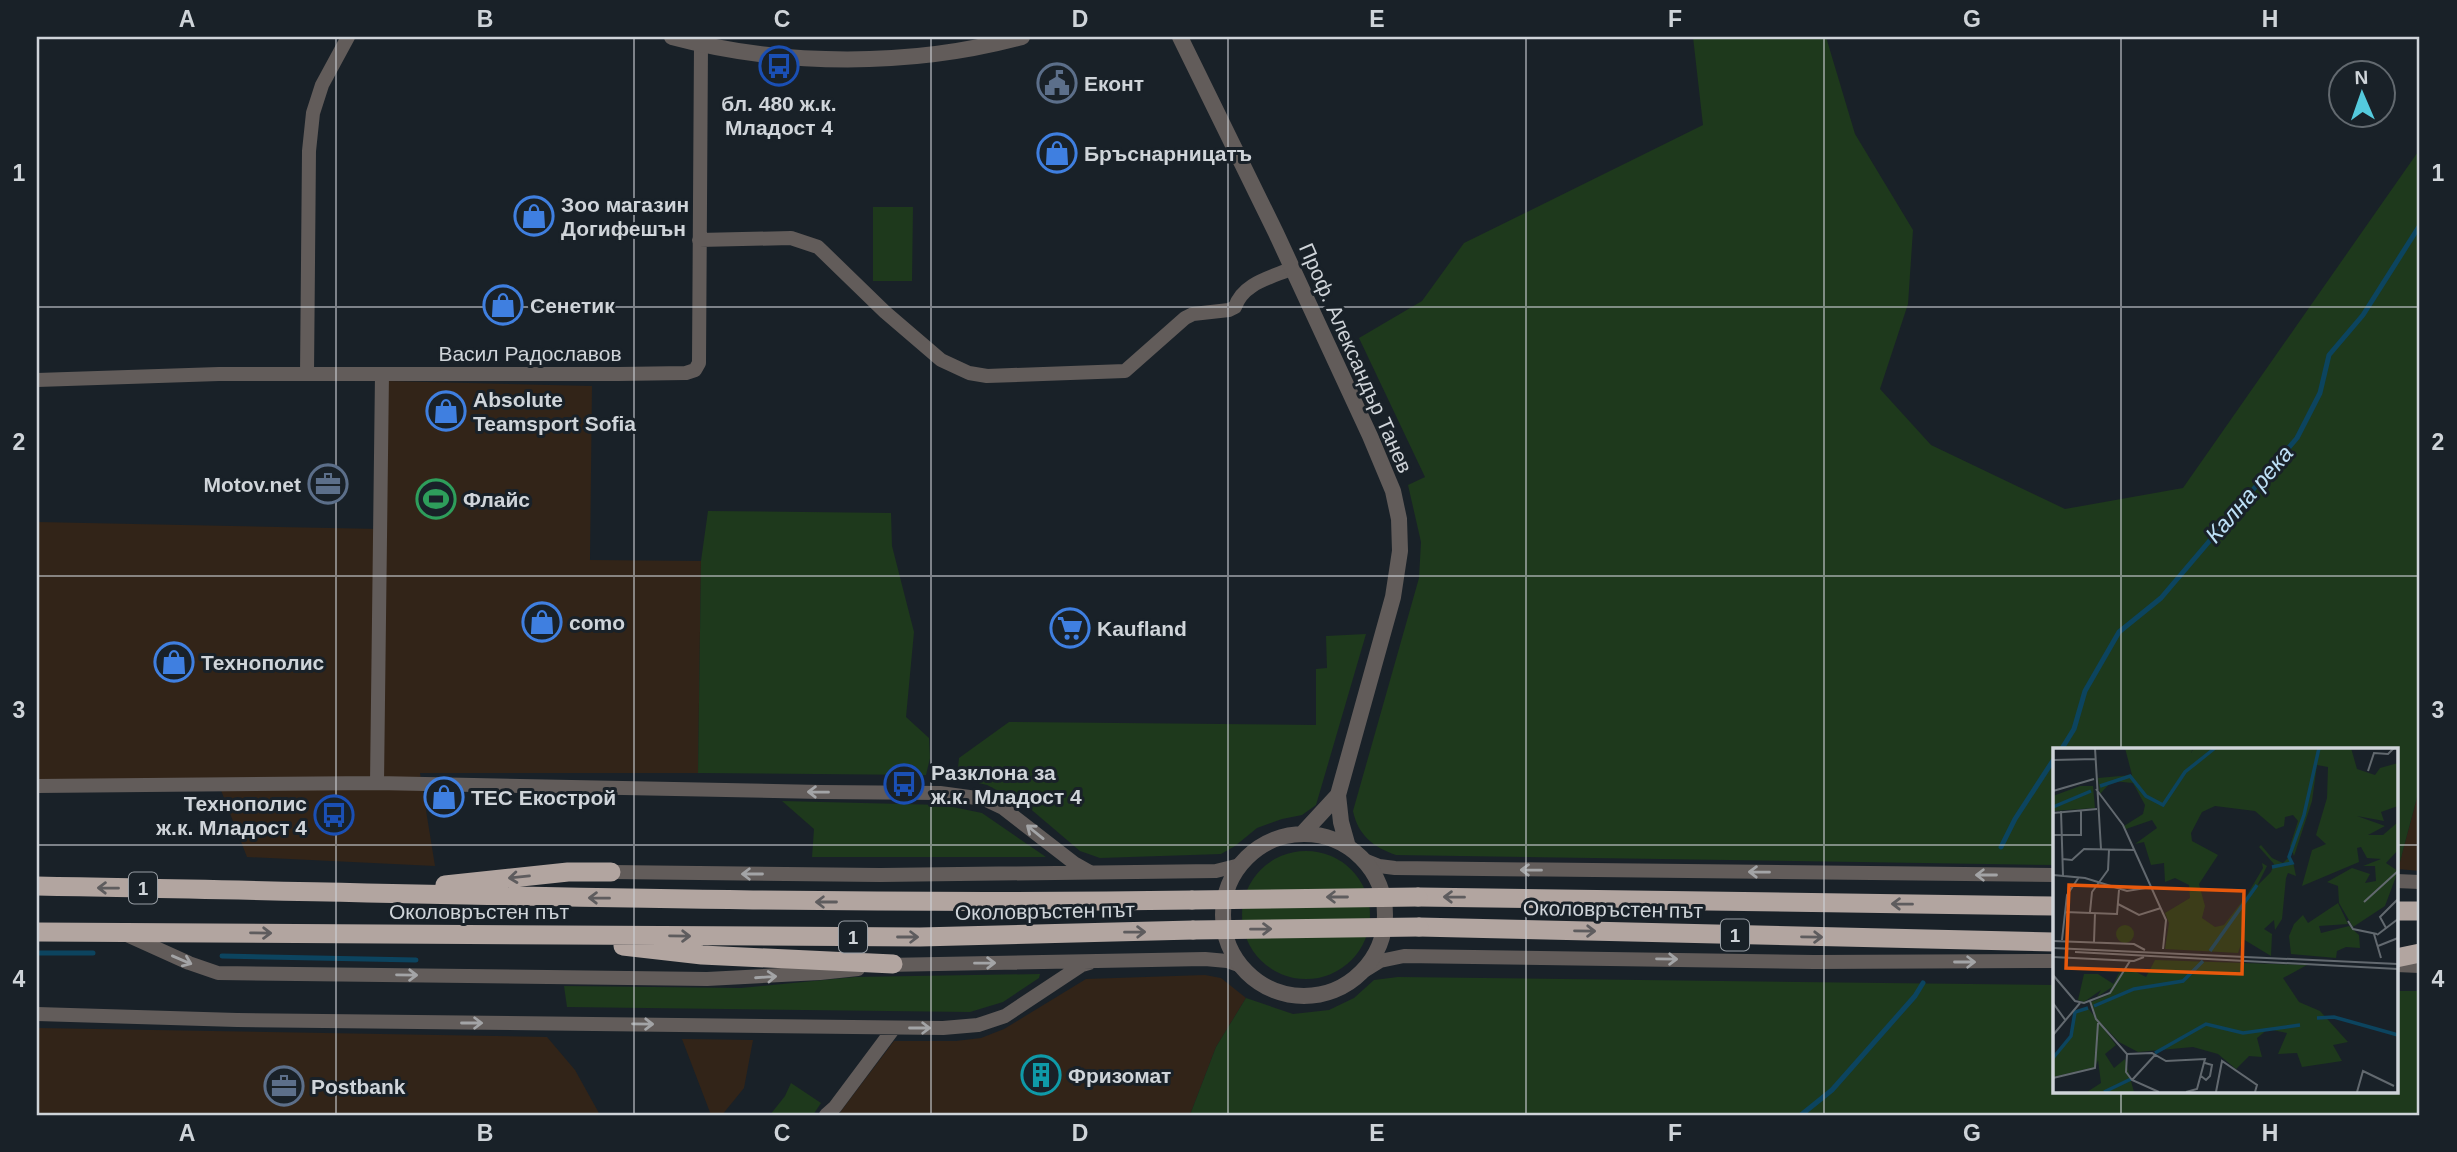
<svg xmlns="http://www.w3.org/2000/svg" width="2457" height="1152" font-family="Arial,sans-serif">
  <rect width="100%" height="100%" fill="#192128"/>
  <path fill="#322418" d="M 387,381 L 592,386 L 590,560 L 701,561 L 698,773 L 420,773 L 435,866 L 247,857 L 219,785 L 37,786 L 37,522 L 380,529 Z
    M 2420,786 L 2420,871 L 2398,869 Z
    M 1205,975 L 1221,978 L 1246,998 L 1216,1047 L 1190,1115 L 838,1115 L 894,1041 L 956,1041 L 981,1038 L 1004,1029 L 1086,979 Z
    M 37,1028 L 547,1037 L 575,1070 L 600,1115 L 37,1115 Z
    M 682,1039 L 753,1040 L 744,1088 L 722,1115 L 711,1115 Z"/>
  <path fill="#1e391c" d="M 1693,37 L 1826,37 L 1855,134 L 1913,230 L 1908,304 L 1880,389 L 1931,445 L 2065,509 L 2183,488 L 2420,149 L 2420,786 L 2398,869 L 2396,869 L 2396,750 L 2054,750 L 2054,865 L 1396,855 C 1373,847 1358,835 1353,811 L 1419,578 L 1421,542 L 1408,485 L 1425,477 L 1359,338 L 1422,301 L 1464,243 L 1703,125 Z
    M 873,207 L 913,207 L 912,281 L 873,281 Z
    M 708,511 L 891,513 L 892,546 L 914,632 L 906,717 L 929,738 L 930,758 L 926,775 L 698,773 L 701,561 Z
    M 1366,634 L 1316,805 L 1302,815 L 1282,819 L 1257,828 L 1235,846 L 1221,854 L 1100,858 L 1080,851 L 1027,806 L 987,785 L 957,778 L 959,758 L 1009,722 L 1316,725 L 1316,669 L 1327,668 L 1326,636 Z
    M 782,801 L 943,805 L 982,813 L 1046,857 L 812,857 L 814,829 Z
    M1242 915a64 64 0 1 1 128 0a64 64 0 1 1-128 0Z
    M 1040,974 L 1039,978 L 1003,1002 L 970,1012 L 567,1007 L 564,986 L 741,988 L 855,977 Z
    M 1398,977 L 2054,985 L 2054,1091 L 2396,1091 L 2396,991 L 2420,991 L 2420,1115 L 1190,1115 L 1216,1047 L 1246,998 L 1293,1014 L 1329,1010 L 1354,998 L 1374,980 Z
    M 791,1083 L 821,1103 L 813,1115 L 770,1115 L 785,1096 Z"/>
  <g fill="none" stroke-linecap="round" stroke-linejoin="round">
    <path stroke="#0c445f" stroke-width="5" d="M 2061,750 L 2074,729 L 2085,691 L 2119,632 L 2161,598 L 2297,438 L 2320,393 L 2329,355 L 2363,315 L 2420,225
      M 2001,847 L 2015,819 L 2054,759
      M 37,953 L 93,953
      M 222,956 L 416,960
      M 1801,1115 L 1832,1090 L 1915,996 L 1923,983"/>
    <path stroke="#625c5a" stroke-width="14" d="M 699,240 L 791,238 L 818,247 L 885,312 L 941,360 L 969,373 L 987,376 L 1125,371 L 1185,318 L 1193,314 L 1229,310 L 1235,307 C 1243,283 1270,278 1293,268
      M 307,374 L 309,151 L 313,113 L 322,85 L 348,37
      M 37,380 L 219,374 L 619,374 L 686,373 L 695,370 L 699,363 L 701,44
      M 377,783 L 382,374
      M 37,786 L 377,783 L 821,792 L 940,793 L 984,799 L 1003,808 L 1074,863 L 1090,872
      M 1364,860 L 1379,866 L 1395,868 L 2054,875
      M 611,872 L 880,875 L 1216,871 L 1240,865
      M 2396,881 L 2420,882
      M 127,935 L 189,963 L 218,973 L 707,979 L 820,973 L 858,969
      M 885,965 L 1205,959 L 1227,961 L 1241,966
      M 2396,965 L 2420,966
      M 1359,974 L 1380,961 L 1404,956 L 1814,962 L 2054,961
      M 37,1014 L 237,1020 L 943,1028 L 978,1025 L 1005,1016 L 1082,965 L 1089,963
      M 826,1115 L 835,1107 L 894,1028"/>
    <path stroke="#625c5a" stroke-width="16" d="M 672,37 C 784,67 911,67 1022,37
      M 1180,37 L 1276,233 L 1370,436 L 1393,491 L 1399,519 L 1400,551 L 1393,597 L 1338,795 L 1341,822 L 1348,847
      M 1302,834 L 1338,795
      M1223 915a81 81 0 1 1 162 0a81 81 0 1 1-162 0Z"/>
    <path stroke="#b2a5a0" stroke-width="19" d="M 445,885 L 568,872 L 611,872
      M 37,886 C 422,893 807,906 1192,900
      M 1418,897 L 2054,906
      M 2396,911 L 2420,911
      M 1419,927 L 2054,942
      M 37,932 L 920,937 L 1193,930
      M 623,946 L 702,955 L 893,964
      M 2396,958 L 2420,953"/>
    <path stroke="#b2a5a0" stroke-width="19" d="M 1192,900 L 1418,897
      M 1193,930 L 1419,927"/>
  </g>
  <defs><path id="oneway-shaft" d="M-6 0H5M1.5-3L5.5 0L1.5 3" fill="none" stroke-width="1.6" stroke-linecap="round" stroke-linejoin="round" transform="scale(1.75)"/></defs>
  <g stroke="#a3a4a6">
    <use href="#oneway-shaft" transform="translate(818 792) rotate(-179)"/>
    <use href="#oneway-shaft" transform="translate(1035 832) rotate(-141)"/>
    <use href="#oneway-shaft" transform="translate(1531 870) rotate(-179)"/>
    <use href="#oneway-shaft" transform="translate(1759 872) rotate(-179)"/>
    <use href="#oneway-shaft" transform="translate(752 874) rotate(-180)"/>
    <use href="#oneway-shaft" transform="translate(1986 875) rotate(-180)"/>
    <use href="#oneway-shaft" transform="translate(1667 959) rotate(1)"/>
    <use href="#oneway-shaft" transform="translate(182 960) rotate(23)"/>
    <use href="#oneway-shaft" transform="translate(1965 962)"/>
    <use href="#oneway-shaft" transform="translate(985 963) rotate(-1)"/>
    <use href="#oneway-shaft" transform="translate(407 975) rotate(1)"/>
    <use href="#oneway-shaft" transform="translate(766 977) rotate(-4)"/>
    <use href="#oneway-shaft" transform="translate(472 1023)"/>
    <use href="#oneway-shaft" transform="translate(643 1024) rotate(1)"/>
    <use href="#oneway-shaft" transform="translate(920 1028)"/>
  </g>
  <g stroke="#5e5c5e">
    <use href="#oneway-shaft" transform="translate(519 877) rotate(174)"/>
    <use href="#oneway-shaft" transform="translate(108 888) rotate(-179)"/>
    <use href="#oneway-shaft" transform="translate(1337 897) rotate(180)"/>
    <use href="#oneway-shaft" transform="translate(1454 897) rotate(-179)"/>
    <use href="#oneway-shaft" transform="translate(599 898) rotate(-179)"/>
    <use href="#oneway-shaft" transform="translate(826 902) rotate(-180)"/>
    <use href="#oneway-shaft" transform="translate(1902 904) rotate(-179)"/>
    <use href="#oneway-shaft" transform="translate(1261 929) rotate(-1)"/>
    <use href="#oneway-shaft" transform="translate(1585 931) rotate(1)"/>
    <use href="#oneway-shaft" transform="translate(1135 932) rotate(-1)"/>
    <use href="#oneway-shaft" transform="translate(261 933) rotate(1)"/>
    <use href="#oneway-shaft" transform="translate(680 936) rotate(1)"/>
    <use href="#oneway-shaft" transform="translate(908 937)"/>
    <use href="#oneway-shaft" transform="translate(1812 937) rotate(1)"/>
  </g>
  <path fill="none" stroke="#cfd4d9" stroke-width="2" stroke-opacity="0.55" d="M 336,37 L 336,1115M 634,37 L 634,1115M 931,37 L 931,1115M 1228,37 L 1228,1115M 1526,37 L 1526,1115M 1824,37 L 1824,1115M 2121,37 L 2121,750M 37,307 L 2420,307M 37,576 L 2420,576M 37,845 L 2054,845M 2396,845 L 2420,845M 2121,1091 L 2121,1115"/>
  <defs>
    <g id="bus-ring" transform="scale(2.0125)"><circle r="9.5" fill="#192128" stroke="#1a4fb4" stroke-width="1.5"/><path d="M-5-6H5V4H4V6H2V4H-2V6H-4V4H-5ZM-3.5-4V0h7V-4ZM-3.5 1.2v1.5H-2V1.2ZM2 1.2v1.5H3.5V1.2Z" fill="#1a4fb4"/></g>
    <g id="civic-ring" transform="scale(2.0125)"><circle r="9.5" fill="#192128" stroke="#5c6f8a" stroke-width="1.5"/><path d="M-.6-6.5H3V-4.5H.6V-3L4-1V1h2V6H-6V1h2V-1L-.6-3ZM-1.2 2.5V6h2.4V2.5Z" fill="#5c6f8a"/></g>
    <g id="shop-ring" transform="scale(2.0125)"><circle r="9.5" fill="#192128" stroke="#3f7fe0" stroke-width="1.5"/><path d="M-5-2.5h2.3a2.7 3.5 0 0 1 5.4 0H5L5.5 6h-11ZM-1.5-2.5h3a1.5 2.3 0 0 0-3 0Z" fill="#3f7fe0"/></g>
    <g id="office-ring" transform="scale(2.0125)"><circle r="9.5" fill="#192128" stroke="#5c6f8a" stroke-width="1.5"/><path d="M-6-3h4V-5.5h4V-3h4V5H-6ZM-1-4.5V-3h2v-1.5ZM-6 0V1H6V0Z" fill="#5c6f8a"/></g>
    <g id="stadium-ring" transform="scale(2.0125)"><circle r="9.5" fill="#192128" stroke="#2e9e5b" stroke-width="1.5"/><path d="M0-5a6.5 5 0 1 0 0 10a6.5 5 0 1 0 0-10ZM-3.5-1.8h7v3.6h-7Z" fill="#2e9e5b"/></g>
    <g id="supermarket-ring" transform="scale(2.0125)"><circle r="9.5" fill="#192128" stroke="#3f7fe0" stroke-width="1.5"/><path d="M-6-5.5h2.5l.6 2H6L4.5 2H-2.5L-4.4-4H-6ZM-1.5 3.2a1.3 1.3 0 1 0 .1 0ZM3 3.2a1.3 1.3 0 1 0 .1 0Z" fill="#3f7fe0"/></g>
    <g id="building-ring" transform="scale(2.0125)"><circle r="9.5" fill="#192128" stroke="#0f9aa8" stroke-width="1.5"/><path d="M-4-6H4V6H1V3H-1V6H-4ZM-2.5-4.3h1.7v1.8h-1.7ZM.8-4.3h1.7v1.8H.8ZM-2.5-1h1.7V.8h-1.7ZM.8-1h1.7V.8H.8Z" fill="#0f9aa8"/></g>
  </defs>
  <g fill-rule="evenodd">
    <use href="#bus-ring" x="779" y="66"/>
    <use href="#civic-ring" x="1057" y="83"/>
    <use href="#shop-ring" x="1057" y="153"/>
    <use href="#shop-ring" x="534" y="216"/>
    <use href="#shop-ring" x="503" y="305"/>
    <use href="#shop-ring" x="446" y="411"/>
    <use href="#office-ring" x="328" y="484"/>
    <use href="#stadium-ring" x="436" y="499"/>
    <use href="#shop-ring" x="542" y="622"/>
    <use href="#supermarket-ring" x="1070" y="628"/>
    <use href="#shop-ring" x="174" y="662"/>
    <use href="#bus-ring" x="904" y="784"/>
    <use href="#shop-ring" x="444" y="797"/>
    <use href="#bus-ring" x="334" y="815"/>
    <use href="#building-ring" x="1041" y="1075"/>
    <use href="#office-ring" x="284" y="1086"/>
  </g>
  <g text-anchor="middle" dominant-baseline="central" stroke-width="6" stroke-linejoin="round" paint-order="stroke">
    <g fill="#192128" stroke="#989ea4" stroke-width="2">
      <rect x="129" y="872.5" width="28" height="31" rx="5"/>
      <rect x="1721" y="919.5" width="28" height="31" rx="5"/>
      <rect x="839" y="921.5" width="28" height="31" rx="5"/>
    </g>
    <g font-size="19" font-weight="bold" fill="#cfd4d9">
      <text x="143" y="888">1</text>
      <text x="1735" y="935">1</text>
      <text x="853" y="937">1</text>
    </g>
    <g font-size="21" font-weight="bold" fill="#cfd4d9" stroke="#192128" text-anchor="start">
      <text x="1084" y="83">Еконт</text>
      <text x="779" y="103" text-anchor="middle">бл. 480 ж.к.<tspan x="779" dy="24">Младост 4</tspan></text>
      <text x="1084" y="153">Бръснарницатъ</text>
      <text x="561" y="204">Зоо магазин<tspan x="561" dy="24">Догифешън</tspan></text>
      <text x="530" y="305">Сенетик</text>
      <text x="473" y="399">Absolute<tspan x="473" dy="24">Teamsport Sofia</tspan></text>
      <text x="301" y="484" text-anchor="end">Motov.net</text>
      <text x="463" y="499">Флайс</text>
      <text x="569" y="622">como</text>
      <text x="1097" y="628">Kaufland</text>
      <text x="201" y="662">Технополис</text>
      <text x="931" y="772">Разклона за<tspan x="931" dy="24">ж.к. Младост 4</tspan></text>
      <text x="471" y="797">ТЕС Екострой</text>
      <text x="307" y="803" text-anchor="end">Технополис<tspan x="307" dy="24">ж.к. Младост 4</tspan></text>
      <text x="1068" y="1075">Фризомат</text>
      <text x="311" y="1086">Postbank</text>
    </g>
    <g font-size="21" fill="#cfd4d9" stroke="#192128">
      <text x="530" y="353">Васил Радославов</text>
      <text transform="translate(1356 358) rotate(66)">Проф. Александър Танев</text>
      <text transform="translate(1613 909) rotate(1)">Околовръстен път</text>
      <text x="479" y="911">Околовръстен път</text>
      <text transform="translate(1045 911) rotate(-1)">Околовръстен път</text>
    </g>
    <g font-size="23" font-style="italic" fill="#bde0f6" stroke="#192128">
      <text transform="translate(2249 494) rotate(-49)">Кална река</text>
    </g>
  </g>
  <g transform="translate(2053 748)">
    <rect width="345" height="345" fill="#192128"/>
    <path d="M 72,0 L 140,0 L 138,5 L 141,0 L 298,0 L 304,21 L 322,27 L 327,20 L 345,15 L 345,58 L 328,64 L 331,73 L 304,68 L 332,78 L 315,87 L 330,87 L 345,74 L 345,102 L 333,115 L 345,123 L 332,158 L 300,179 L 286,155 L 285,138 L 274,134 L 299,120 L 317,126 L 312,135 L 323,133 L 322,118 L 310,118 L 328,111 L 314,110 L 308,99 L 304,100 L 306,114 L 249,138 L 259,102 L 273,96 L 263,87 L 274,50 L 275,19 L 264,17 L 259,53 L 241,108 L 237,98 L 245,73 L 240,67 L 232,69 L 231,78 L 223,81 L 202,63 L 162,58 L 149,64 L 138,85 L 139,93 L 165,107 L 146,136 L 152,158 L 149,170 L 162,179 L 171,177 L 194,147 L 210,120 L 209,115 L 214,118 L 204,138 L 218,124 L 221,116 L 206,99 L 208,97 L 219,110 L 230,115 L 236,109 L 240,114 L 243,128 L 235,125 L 233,130 L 229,171 L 222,182 L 221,172 L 211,181 L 219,186 L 218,208 L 190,191 L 185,205 L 112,201 L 116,175 L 112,165 L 137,150 L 136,137 L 122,130 L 112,134 L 111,115 L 98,117 L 91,94 L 82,96 L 104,80 L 99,72 L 73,81 L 71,78 L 90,66 L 92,57 L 80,35 L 59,33 L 47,46 L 45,30 L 79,27 ZM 27,38 L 40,38 L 42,60 L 0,63 L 0,48 ZM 285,155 L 295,176 L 266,178 L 268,185 L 296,178 L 306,187 L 307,200 L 293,199 L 284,203 L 283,210 L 238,206 L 236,188 L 241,176 L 250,167 L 255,175 ZM63 186a9 9 0 1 1 18 0a9 9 0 1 1-18 0ZM 102,212 L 254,217 L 230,230 L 246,254 L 267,263 L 295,294 L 280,297 L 289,313 L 249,319 L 244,305 L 225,306 L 234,285 L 215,281 L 204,290 L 209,309 L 196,308 L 183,321 L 165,306 L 140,299 L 85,304 L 66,294 L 44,271 L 38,254 L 55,247 L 70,217 L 66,227 L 73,219 L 93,229 ZM 31,226 L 45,226 L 62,237 L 44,249 L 48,242 L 31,254 L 25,252 ZM 35,260 L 63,297 L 52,306 L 61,320 L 72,311 L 81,344 L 34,344 L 48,335 L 45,312 L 42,319 L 0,329 L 0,310 L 18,288 L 21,266 Z" fill="#1e391c"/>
    <path fill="none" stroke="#0c445f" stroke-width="3.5" d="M 47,38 L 77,28 L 93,48 L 110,57 L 132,24 L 162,0M 0,59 L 38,43M 219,119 L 239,115 L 236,109 L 251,67 L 266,0M 157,203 L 204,137M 41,258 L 81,241 L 130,233 L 150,213M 264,270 L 281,269 L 345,287M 102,305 L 153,276 L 190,285 L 247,277M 0,310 L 18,288 L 22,264 L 35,260M 51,344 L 78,331"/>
    <path fill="none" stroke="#62696f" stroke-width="2" d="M 42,0 L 48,101M 0,12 L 42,11M 315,23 L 321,5 L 335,6 L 341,0M 43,41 L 70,77 L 113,172 L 110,201M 0,43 L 41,31M 8,63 L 10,128M 0,65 L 44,61M 0,87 L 28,87 L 28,62M 9,111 L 19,112 L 31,101 L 82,102M 0,127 L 32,130 L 74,143 L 99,139M 311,154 L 345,123M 65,156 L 86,167 L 108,160M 12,164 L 64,166 L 66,142M 37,164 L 39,144 L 55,122 L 56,102M 295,173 L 300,181 L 324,186M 333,180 L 327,169 L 345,151M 321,186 L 328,210M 324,187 L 345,171M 9,192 L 14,147 L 26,129M 0,193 L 81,196 L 92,202M 41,194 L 42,165M 325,198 L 345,190M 0,200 L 345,216M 22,204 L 345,221M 0,209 L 81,213 L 91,209M 0,227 L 22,253 L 31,255 L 57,245 L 77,213M 37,253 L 43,271 L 74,306 L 73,324 L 79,332 L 106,344M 0,255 L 13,273M 0,287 L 27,255M 74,306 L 99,305 L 113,313 L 152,311 L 144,341 L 133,344M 148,328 L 153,332 L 157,328 L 159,317 L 152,315M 0,330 L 42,320 L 45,275M 79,332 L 102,307M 163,344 L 169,313 L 204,337 L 202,344M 304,344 L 310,323 L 341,338"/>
    <path fill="#e8590c" fill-opacity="0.15" stroke="#e8590c" stroke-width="3.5" d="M 16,137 L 191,143 L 189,226 L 13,220 Z"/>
    <rect width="345" height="345" fill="none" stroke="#cfd4d9" stroke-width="3.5"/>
  </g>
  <rect width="2457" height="1152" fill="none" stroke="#192128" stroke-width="77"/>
  <g transform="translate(2362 94) rotate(358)"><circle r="33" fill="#192128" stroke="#62696f" stroke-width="2"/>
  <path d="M0-5L12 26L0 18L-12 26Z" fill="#54cadd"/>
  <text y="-10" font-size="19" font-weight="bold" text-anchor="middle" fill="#cfd4d9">N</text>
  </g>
  <rect x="38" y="38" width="2380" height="1076" fill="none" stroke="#cfd4d9" stroke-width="2.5"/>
  <g font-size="23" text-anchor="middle" font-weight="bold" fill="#cfd4d9">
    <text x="187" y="27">A</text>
    <text x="485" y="27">B</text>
    <text x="782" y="27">C</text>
    <text x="1080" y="27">D</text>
    <text x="1377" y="27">E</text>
    <text x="1675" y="27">F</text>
    <text x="1972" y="27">G</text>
    <text x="2270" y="27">H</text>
    <text x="19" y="181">1</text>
    <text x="2438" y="181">1</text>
    <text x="19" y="450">2</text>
    <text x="2438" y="450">2</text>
    <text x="19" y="718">3</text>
    <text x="2438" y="718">3</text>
    <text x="19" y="987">4</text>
    <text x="2438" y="987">4</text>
    <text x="187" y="1141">A</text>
    <text x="485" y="1141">B</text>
    <text x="782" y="1141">C</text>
    <text x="1080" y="1141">D</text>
    <text x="1377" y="1141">E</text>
    <text x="1675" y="1141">F</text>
    <text x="1972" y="1141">G</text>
    <text x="2270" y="1141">H</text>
  </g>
</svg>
